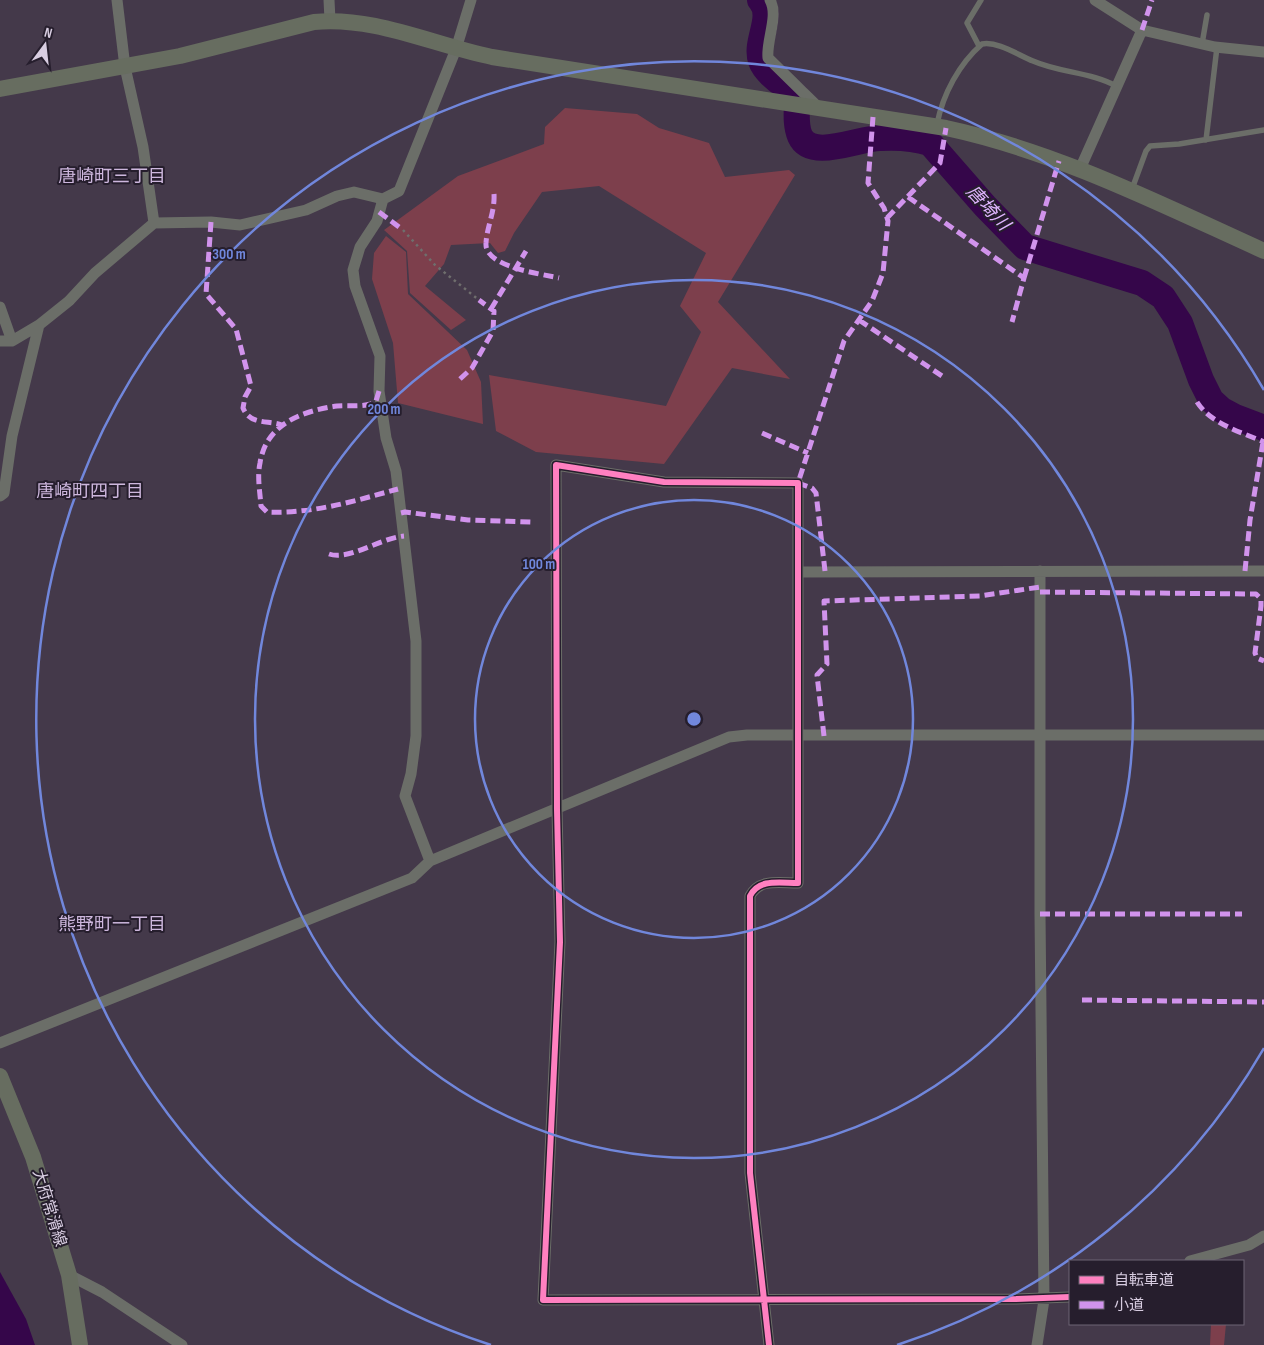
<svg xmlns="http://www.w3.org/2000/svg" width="1264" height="1345" font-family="'Sofia Sans Condensed','Noto Sans JP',sans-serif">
  <rect width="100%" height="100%" fill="#44394a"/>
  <path fill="#7d3f4c" d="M 565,108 L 637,114 L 659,128 L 709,143 L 725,177 L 789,170 L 795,175 L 718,302 L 790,379 L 732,368 L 664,464 L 536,452 L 496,431 L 489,375 L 666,406 L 701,332 L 680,306 L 706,253 L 599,186 L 542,192 L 514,233 L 505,251 L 498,253 L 490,243 L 451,245 L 444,264 L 425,286 L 466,320 L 451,330 L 410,293 L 407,251 L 384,230 L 458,176 L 544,144 L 545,127 Z
    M 386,236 L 406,252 L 408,294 L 467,350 L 481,382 L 483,424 L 398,403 L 393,343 L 372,279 L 374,253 Z
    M 1211,1324 L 1226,1324 L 1224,1345 L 1210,1345 Z"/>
  <path fill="#35064a" d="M 0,1272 L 26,1319 L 35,1345 L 0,1345 Z"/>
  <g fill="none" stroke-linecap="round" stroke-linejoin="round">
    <path stroke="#35064a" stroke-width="26" d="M 760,0 C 775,17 754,41 761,61 C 766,75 787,87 797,97 C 797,109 795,125 800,136 C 811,161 859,138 880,138 C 897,137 914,138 930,143 L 985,206 L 1025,247 L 1142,283 L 1163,297 L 1180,323 L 1201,380 L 1211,400 L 1222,410 L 1235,417 L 1264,428"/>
    <path stroke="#6f6e6d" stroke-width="2.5" stroke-dasharray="2.5 4" stroke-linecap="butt" d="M 403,230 L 435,265 L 479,300"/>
    <path stroke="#6b6e68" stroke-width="5.5" d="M 1202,44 L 1207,15
      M 979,46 L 967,23 L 981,0
      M 937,124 C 943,94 959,64 982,44 C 998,41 1018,55 1033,61 C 1060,73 1092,72 1118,87
      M 1206,140 L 1217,47
      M 1132,189 L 1146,151 L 1150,146 L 1179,144 L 1264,130"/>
    <path stroke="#6b6e68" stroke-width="11" d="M 117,0 L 125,67 L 143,147 L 154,223
      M 329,0 L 330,20
      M 770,0 C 779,16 766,40 768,58 L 820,109
      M 1095,0 L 1142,30 L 1215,47 L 1264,52
      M 1080,169 L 1142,30
      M 383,199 L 377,221 L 360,247 L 353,270 L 355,286 L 380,356 L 379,391 L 386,438 L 396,471 L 416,641 L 416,736 L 411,774 L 405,796 L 430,861
      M 0,307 L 12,341
      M 0,341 L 12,341 L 39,325 L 69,301 L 95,273 L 154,223 L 211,222 L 240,225 L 306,210 L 337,196 L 354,192 L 383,199 L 399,191 L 456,49 L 471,0
      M 0,496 L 4,493 L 12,436 L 39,325
      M 799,572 L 1264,571
      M 0,1043 L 412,878 L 430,861 L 729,737 L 747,735 L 1264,735
      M 1190,1261 L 1249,1245 L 1264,1236
      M 69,1275 L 102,1292 L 182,1345
      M 769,1345 L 750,1173 L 750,896 C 759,878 780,883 798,883 L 798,483 L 664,482 L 556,465 L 557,809 L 560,942 L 543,1300 L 1016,1299 L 1070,1297
      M 1037,1345 L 1044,1300 L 1040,914 L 1040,571"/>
    <path stroke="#676d60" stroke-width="16" d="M 0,89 L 180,56 L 314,22 C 375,16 433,45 492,57 L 946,128 C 1058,152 1160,204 1264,251
      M 0,1076 L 33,1157 L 69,1275 L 80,1345"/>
    <path stroke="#d193ec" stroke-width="5" stroke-dasharray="10 5" stroke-linecap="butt" d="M 1142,30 L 1152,0
      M 494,194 C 495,212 487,226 486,243 C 484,267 542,274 559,278
      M 908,197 L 1024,278 L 1012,322
      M 379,212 L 403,230
      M 887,218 L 940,163 L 946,128
      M 211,222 L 206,294 L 236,329 L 251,386 L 245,397 L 243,408 C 250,425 267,420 282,425
      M 1024,278 L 1059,161
      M 491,309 L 526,251
      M 859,320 L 942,376
      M 460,379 L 472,368 L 493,331 L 494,311 L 479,300
      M 379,391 L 376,401 L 371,404 C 360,407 348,405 337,406 C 302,411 266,424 260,463 C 257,477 260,492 261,506 L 267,512 C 313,514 354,501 398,489
      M 1197,402 C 1211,424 1241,432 1264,442
      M 762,433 L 808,453
      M 401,513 L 405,512 L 468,520 L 531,522
      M 329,554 C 349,561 380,538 404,536
      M 825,571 L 816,493 L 812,488 L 798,483 L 844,341 L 872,301 L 883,273 L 888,221 L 884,208 L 868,183 L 873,117
      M 1245,571 L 1250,520 L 1263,442
      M 1040,592 L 1256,594 L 1261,599 L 1261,606 L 1255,653 L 1257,658 L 1264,661
      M 824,736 L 817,675 L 827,664 L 824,601 L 980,596 L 1040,587
      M 1040,914 L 1242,914
      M 1082,1000 L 1264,1002"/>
    <g stroke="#261e2d" stroke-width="9">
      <path id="cycleway" d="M 769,1345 L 750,1173 L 750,896 C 759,878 780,883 798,883 L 798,483 L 664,482 L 556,465 L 557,809 L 560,942 L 543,1300 L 1016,1299 L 1070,1297"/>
    </g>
    <use href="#cycleway" stroke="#ff80c0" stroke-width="6"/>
  </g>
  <g fill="none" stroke="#7187dc" stroke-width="2.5">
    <circle cx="694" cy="719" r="219"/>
    <circle cx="694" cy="719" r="439"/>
    <path d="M1264 1048A658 658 0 0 1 897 1345M491 1345A658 658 0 1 1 1264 390"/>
  </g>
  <g text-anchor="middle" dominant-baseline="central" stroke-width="4" stroke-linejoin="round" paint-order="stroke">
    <g font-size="16" fill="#d8cde1" stroke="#261e2d">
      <text transform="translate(49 1208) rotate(73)">大府常滑線</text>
    </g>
    <g font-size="18" fill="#cdb7dd" stroke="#261e2d">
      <text x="112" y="176">唐崎町三丁目</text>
      <text x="90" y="491">唐崎町四丁目</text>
      <text x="112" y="924">熊野町一丁目</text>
    </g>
    <g font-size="18" font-style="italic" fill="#e0b5ff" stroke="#261e2d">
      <text transform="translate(988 208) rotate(47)">唐埼川</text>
    </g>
  </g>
  <circle cx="694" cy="719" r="8" fill="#7187dc" stroke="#261e2d" stroke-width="2.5"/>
  <g font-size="15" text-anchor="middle" font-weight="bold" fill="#7187dc" stroke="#261e2d" stroke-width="4" stroke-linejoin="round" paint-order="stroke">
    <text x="229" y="259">300 m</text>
    <text x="384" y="414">200 m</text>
    <text x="539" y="569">100 m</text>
  </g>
  <rect x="1069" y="1260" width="175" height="65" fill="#261e2d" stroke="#6d6475"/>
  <rect x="1079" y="1276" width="25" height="8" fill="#ff80c0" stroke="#6d6475"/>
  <text x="1114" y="1285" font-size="15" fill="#d8cde1">自転車道</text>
  <rect x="1079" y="1301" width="25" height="8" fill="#d193ec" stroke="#6d6475"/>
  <text x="1114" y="1310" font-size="15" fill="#d8cde1">小道</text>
  <g transform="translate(45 45) rotate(15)" stroke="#261e2d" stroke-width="4" paint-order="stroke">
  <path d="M0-4L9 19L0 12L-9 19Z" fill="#d8cde1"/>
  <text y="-8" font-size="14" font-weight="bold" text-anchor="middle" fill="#d8cde1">N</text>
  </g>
</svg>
